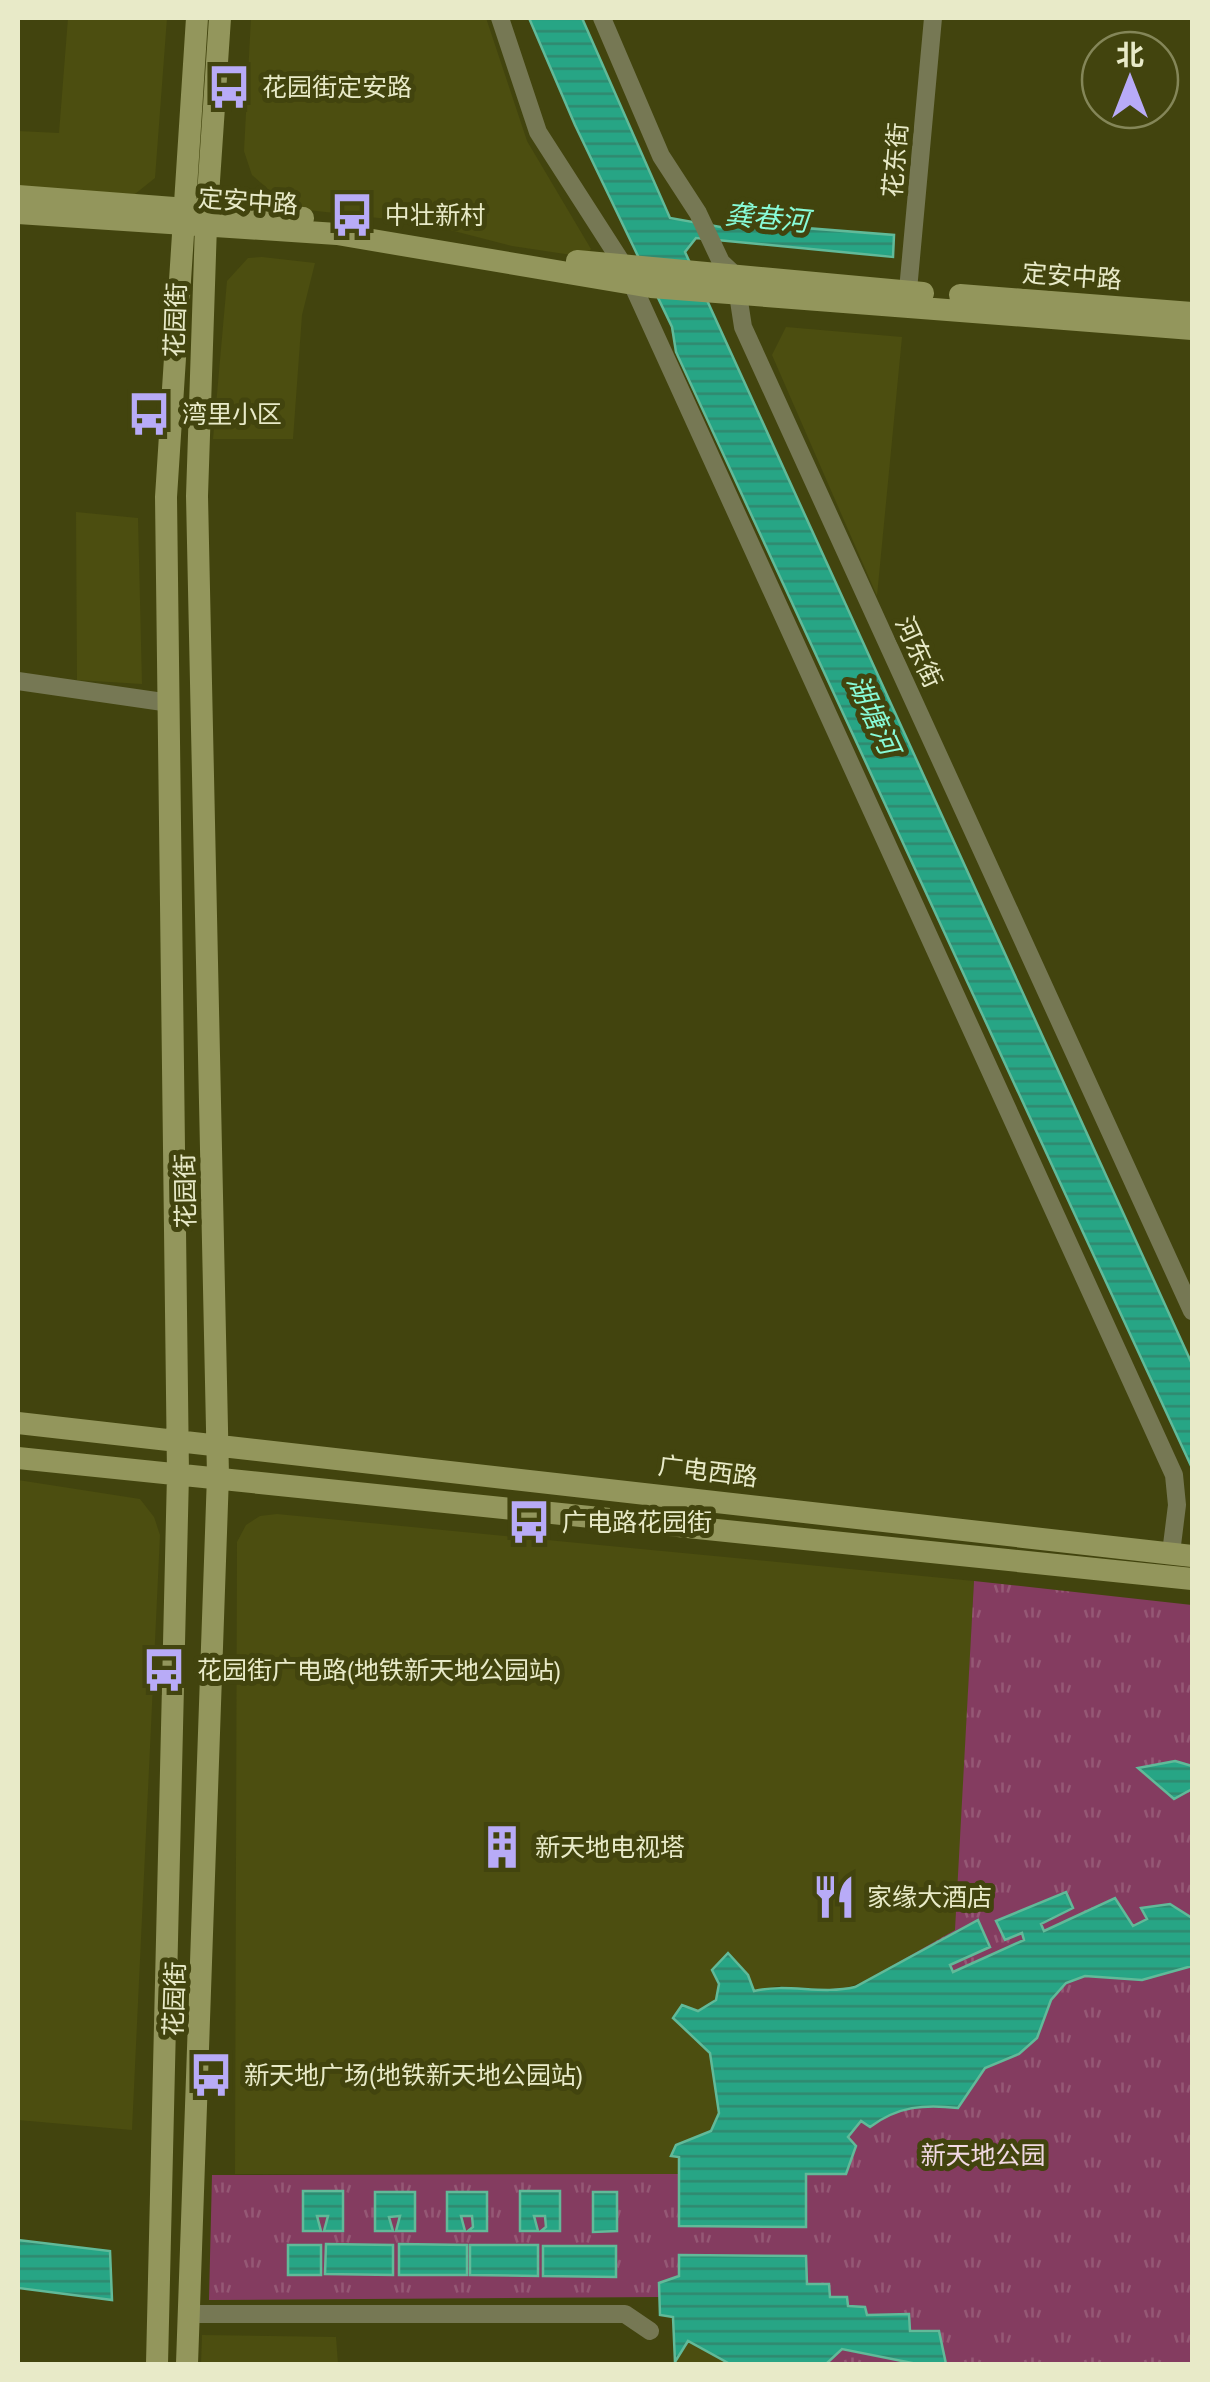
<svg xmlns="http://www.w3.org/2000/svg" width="1210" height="2382" font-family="'PT Sans','Noto Sans SC',sans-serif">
  <defs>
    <pattern id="park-tufts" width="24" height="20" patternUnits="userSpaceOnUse" patternTransform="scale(2.5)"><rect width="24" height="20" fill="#843c60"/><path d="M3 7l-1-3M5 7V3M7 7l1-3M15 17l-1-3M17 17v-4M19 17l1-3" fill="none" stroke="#955875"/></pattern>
    <pattern id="water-rules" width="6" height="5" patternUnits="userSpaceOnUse" patternTransform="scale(2.5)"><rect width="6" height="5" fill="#27a585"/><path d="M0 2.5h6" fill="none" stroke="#30886f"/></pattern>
  </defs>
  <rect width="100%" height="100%" fill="#42440e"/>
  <path fill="#4c4e10" d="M 68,18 L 167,18 L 155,178 L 135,194 L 18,187 L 18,131 L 59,133 Z
    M 251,18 L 486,18 L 527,141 L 591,249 L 585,257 L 512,246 L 423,223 L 299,209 L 268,189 L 252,175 L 244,151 Z
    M 262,257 L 315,263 L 302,315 L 293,439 L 213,439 L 227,281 L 248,258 Z
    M 786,327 L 902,337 L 877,596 L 772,355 Z
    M 76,512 L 138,518 L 142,684 L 77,680 Z
    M 18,1480 L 140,1499 L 154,1517 L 160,1535 L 132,2130 L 18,2120 Z
    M 277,1514 L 974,1581 L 956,1930 L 870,1979 L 840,1990 L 777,1986 L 754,1991 L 748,1975 L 728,1954 L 713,1970 L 719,1984 L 716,2000 L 705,2010 L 690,2010 L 693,2039 L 710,2053 L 719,2113 L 711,2131 L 672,2156 L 679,2156 L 679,2175 L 235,2174 L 237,1542 L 246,1525 L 260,1516 Z
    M 202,2335 L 336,2337 L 338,2364 L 201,2364 Z
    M 688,2341 L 730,2364 L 645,2364 L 675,2362 Z"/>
  <path fill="url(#park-tufts)" d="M 974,1581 L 1192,1605 L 1192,2364 L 730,2364 L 688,2341 L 675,2362 L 673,2317 L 660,2315 L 660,2297 L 209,2300 L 212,2175 L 678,2174 L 679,2157 L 671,2156 L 676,2145 L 711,2131 L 822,1990 L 855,1987 L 955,1930 Z"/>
  <path fill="url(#water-rules)" stroke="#61ba99" stroke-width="2.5" d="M 529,18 L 582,18 L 670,218 L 726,228 L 754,224 L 894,235 L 893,257 L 696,238 L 685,252 L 1192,1364 L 1192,1468 L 676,352 L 672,327 L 575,125 Z
    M 1175,1761 L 1192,1766 L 1192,1789 L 1174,1799 L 1138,1768 Z
    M 1066,1892 L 1073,1908 L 1041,1924 L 1044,1931 L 1115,1898 L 1133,1926 L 1147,1919 L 1141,1908 L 1170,1904 L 1192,1918 L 1192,1966 L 1142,1980 L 1085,1976 L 1066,1983 L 1051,2000 L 1037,2038 L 1019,2054 L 985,2068 L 958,2108 C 925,2104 898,2106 870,2127 L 861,2121 L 848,2137 L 856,2146 L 846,2174 L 806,2174 L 806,2227 L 679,2226 L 679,2157 L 671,2156 L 676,2145 L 711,2131 L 719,2113 L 710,2053 L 673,2018 L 682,2005 L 698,2011 L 716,2000 L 719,1984 L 712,1970 L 728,1953 L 748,1975 L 754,1991 C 788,1983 821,1995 855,1987 L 978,1920 L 990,1947 L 950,1965 L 953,1972 L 1024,1940 L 1022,1933 L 1005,1940 L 996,1921 Z
    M 303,2191 L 343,2191 L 343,2231 L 324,2231 L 328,2216 L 317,2216 L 321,2231 L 303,2231 Z
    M 520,2191 L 560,2191 L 560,2231 L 541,2231 L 546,2227 L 545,2216 L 534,2216 L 538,2231 L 520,2231 Z
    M 375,2192 L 415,2192 L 415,2231 L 396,2231 L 400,2216 L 389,2217 L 393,2231 L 375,2231 Z
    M 447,2192 L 487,2192 L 487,2231 L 468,2231 L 473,2227 L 472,2216 L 461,2216 L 465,2231 L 447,2231 Z
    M 593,2192 L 617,2192 L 617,2231 L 593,2232 Z
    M 18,2240 L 110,2251 L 112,2300 L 18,2288 Z
    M 326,2244 L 393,2245 L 393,2275 L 325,2274 Z
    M 399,2244 L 467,2245 L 467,2275 L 399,2275 Z
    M 288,2245 L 321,2245 L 321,2275 L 288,2275 Z
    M 470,2245 L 538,2245 L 538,2276 L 470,2275 Z
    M 543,2246 L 616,2246 L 616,2277 L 543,2276 Z
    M 679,2255 L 806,2256 L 807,2284 L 829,2284 L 830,2297 L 847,2297 L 848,2306 L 865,2307 L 867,2315 L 909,2314 L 910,2331 L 939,2331 L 946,2364 L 917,2364 L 842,2349 L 826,2364 L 730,2364 L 688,2341 L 675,2362 L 673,2317 L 660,2315 L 659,2283 L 679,2276 Z"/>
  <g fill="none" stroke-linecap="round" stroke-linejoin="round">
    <path stroke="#767854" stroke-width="18" d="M 500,18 L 538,132 L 624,266 L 1174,1475 L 1177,1505 L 1171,1553
      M 602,18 L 661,156 L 698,213 L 721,262 L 735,275 L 743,327 L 1192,1311
      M 907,301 L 933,18
      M 18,681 L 170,703
      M 189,2314 L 625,2314 L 650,2331"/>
    <path stroke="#93965c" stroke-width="22" d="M 18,196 L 303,218
      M 18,213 L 337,234 L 651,287 L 1192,329
      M 577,261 L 923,293
      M 960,295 L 1192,313
      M 18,1423 L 1192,1556
      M 18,1458 L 1192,1579
      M 157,2364 L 178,1474 L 166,497 L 197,18
      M 187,2364 L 218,1475 L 197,496 L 206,225 L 220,18"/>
  </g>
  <defs>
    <g id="bus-bare" transform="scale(3.45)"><path d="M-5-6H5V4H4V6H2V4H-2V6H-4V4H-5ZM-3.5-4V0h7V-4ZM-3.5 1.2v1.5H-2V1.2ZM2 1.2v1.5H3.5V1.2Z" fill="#b8abf7" stroke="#42440e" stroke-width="2.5" paint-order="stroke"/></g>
    <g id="building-bare" transform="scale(3.45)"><path d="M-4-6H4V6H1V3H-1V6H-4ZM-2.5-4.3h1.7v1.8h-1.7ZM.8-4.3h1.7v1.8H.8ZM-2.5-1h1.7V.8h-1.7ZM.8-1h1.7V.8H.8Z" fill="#b8abf7" stroke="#42440e" stroke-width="2.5" paint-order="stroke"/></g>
    <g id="restaurant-bare" transform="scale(3.45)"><path d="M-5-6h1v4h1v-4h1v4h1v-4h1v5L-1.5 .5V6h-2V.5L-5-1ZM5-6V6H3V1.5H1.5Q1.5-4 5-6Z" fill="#b8abf7" stroke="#42440e" stroke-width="2.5" paint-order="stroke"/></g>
  </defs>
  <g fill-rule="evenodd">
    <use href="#bus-bare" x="229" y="87"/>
    <use href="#bus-bare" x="352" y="215"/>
    <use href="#bus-bare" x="149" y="414"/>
    <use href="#bus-bare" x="529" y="1522"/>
    <use href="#bus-bare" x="164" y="1670"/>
    <use href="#building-bare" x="502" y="1847"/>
    <use href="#restaurant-bare" x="834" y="1897"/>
    <use href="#bus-bare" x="211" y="2075"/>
  </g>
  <g text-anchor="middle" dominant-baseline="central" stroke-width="10" stroke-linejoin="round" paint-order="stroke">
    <g font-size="25" fill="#e8eac8" stroke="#42440e" text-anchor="start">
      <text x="262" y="87">花园街定安路</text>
      <text x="385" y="215">中壮新村</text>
      <text x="182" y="414">湾里小区</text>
      <text x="562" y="1522">广电路花园街</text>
      <text x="197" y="1670">花园街广电路(地铁新天地公园站)</text>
      <text x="535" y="1847">新天地电视塔</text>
      <text x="867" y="1897">家缘大酒店</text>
      <text x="244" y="2075">新天地广场(地铁新天地公园站)</text>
    </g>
    <g font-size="25" fill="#e8eac8" stroke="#42440e">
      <text transform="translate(895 160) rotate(-85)">花东街</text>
      <text transform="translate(248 201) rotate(4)">定安中路</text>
      <text transform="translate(1072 276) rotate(4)">定安中路</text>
      <text transform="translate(175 320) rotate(-88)">花园街</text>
      <text transform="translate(919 652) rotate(65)">河东街</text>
      <text transform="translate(185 1191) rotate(-91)">花园街</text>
      <text transform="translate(708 1471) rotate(7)">广电西路</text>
      <text transform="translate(174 1999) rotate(-88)">花园街</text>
    </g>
    <g font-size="25" fill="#f1d9e3" stroke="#42440e">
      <text x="983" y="2155">新天地公园</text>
    </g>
    <g font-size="28" font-style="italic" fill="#88fbd8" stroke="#42440e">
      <text transform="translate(767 217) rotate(5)">龚巷河</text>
      <text transform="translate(874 714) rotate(65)">湖塘河</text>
    </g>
  </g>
  <rect width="1210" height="2382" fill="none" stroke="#e8eac8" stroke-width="40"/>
  <g transform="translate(1130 80)"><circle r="48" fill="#42440e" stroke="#848658" stroke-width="2.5"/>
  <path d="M0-8L18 38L0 25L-18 38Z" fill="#b8abf7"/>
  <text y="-15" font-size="28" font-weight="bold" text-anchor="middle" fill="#e8eac8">北</text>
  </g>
</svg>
